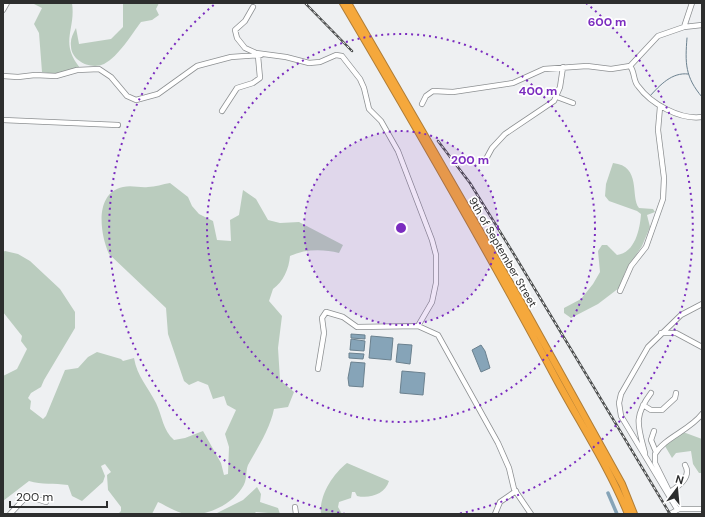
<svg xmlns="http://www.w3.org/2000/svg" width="705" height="517" font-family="'DM Sans',sans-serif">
  <rect width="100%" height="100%" fill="#eef0f2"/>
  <path fill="#baccbe" d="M 32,3 L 72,3 C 76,30 59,42 80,68 L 54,74 L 42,72 L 39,33 L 34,24 L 42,8 Z
    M 123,3 L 159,3 L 156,9 L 159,15 L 152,20 L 141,22 C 131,35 119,56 104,64 C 91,70 71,61 71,46 C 70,39 73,34 76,28 L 79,44 L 111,39 L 123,27 Z
    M 613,163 C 642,166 630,197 639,208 L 653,209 L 655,212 L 647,215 L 650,227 L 642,246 L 626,270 L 619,288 L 598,304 L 571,318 L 564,313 L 564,308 L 581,299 L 593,284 L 600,272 L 598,251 L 602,245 L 607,245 L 617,255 C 635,253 640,229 641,214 L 637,211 L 609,201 L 605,196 L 606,184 Z
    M 170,183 L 188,197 L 192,206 L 199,214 L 213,221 L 217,240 L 231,241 L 230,220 L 239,215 L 243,190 L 256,199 L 268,220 L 280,223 L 299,222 L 343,245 L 339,253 C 323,249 305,249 290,256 C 289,269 283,282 273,289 L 269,301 L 282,316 L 278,348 L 280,380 L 294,392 L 288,407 L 274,409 C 270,429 258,447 248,465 C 245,472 248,480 242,488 C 231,505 206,517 186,514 C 177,513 167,506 158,502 L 152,514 L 118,514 L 121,511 L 121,507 L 108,490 L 107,475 L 111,472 L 105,464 L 101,466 L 105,476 L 103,482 L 82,501 L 72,496 L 68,485 C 54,483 42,485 29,481 L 3,501 L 3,376 L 17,369 L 27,349 L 21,341 L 22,336 L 3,312 L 3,252 L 5,251 L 18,254 L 30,261 L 60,289 L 75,312 L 75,328 L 44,380 L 41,387 L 31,393 L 28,398 L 31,401 L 30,409 L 43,419 L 46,416 L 65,370 L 78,368 L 88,357 L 97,352 L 121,359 L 123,361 L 134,358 C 137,376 148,387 156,403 C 162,415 163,431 174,440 L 185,438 L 203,431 L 221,463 L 224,475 L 228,474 L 229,447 L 225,434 L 236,410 L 227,405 L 224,396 L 213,399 L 208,385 L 198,381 L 189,385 L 184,381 L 168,334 L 166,308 L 109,254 C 100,234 94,193 123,187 C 132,185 140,188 148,187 C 155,187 163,184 170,183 Z
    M 683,432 L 702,439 L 702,473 L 699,473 L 693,464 L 691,451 L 676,453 L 672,458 L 665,446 Z
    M 347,463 L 389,481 C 385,494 370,499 357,496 L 355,492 L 352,492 L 351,498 L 339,502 L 338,507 L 342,514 L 321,514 C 319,495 333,474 347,463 Z
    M 257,487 L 261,494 L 260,502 L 278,508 L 280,514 L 256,512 L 254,514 L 215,514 L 243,500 Z"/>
  <path fill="#86a4b8" stroke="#6b818f" d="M 351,334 L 365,335 L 365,339 L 351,338 Z
    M 371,336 L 393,338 L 391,360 L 369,358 Z
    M 351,339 L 365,341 L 364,351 L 350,350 Z
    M 398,344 L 412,345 L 410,364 L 396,362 Z
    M 481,345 L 485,351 L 490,368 L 481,372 L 472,350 Z
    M 349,353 L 364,354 L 363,359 L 349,358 Z
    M 351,362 L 365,363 L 363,387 L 349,386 L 348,378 Z
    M 402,371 L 425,373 L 423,395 L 400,393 Z"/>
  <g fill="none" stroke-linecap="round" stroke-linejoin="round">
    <path stroke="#6b818f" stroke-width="1" d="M 687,38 C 685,63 685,77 702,97
      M 650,96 C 660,85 672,72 688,74"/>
    <path stroke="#86a4b8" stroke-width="3.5" d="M 608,493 L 617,514"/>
    <g stroke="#8d9092" stroke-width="6">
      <path id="minor" d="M 253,7 L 245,21 L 235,30 L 237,38 L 245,48 L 256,53 L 286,57 L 309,63 L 320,62 L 336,55 L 342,56 L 360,79 L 364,88 L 369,109 L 381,121 L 398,151 L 432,240 L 436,255 L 436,283 L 432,302 L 418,326
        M 3,10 L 7,3
        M 684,27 L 692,3
        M 630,66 C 635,72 633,81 638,86 C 651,104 680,120 702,117
        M 3,76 L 18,77 L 35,75 L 56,76 L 77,70 L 99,69 L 111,77 L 127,96 L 136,100 L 158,94 L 197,66 L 231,57 L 261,55
        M 557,97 L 573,103
        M 422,104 L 426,96 L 433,91 L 453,92 L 513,83 L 544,69 L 587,66 L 611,69 L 630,66 L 658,36 L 684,27 L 702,25
        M 222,111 L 237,88 L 253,83 L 260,78 L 258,56
        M 3,120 L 118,125
        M 486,159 L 492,148 L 505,134 L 554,101 L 560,87 L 563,67
        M 620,291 L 631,266 L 646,247 L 663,199 L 664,178 L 658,130 L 660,107
        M 661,333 L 676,333 L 702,347
        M 318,369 L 324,333 L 322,318 L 326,312 L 343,317 L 357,327 L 418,326 L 438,335 L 498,443 L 509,468 L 514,489 L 531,514
        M 643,405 L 651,410 L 662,410 L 675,398 L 676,393
        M 654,431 L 651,440 L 656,452
        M 645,453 C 638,426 633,417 651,393
        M 670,492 C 679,486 692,477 685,465
        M 671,495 L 655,463 L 655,454 C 664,438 690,430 702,414
        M 295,507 L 296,514
        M 677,509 L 621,416 L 619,403 L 621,394 L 648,347 L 681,315 L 702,304
        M 10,514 L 25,498 L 34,498 L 46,502
        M 495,514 L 500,502 L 516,491
        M 670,514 L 679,509 L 702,509"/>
    </g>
    <g stroke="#af7d37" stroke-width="8">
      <path id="highway" d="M 343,3 C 415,125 486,248 553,373 C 578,420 608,465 628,514
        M 348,3 L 521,302 L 622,484 L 634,514"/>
    </g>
    <use href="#minor" stroke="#fff" stroke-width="4.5"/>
    <use href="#highway" stroke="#f5a83c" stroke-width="6"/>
    <g stroke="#4e5050" stroke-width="2.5">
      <path id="rail" d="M 305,3 L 352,51
        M 438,141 L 470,183 L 515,256 L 670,514"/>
    </g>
    <use href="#rail" stroke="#fff" stroke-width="1" stroke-dasharray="3" stroke-linecap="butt"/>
  </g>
  <circle cx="401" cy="228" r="97" fill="#7b2cbf" fill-opacity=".12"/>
  <g fill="none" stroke="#7b2cbf" stroke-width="2" stroke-dasharray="2 4">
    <circle cx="401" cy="228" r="97"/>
    <circle cx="401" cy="228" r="194"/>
    <path d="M345 514A291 291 0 0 1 216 3M586 3A291 291 0 0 1 457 514"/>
  </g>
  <g text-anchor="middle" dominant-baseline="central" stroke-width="3.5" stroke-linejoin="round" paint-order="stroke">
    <g font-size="11" fill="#2d2e2e" stroke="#fff">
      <text transform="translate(503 252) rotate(60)">9th of September Street</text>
    </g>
  </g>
  <circle cx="401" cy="228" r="6" fill="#7b2cbf" stroke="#fff" stroke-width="2"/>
  <g font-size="12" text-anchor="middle" font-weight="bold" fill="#7b2cbf" stroke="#fff" stroke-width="3.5" stroke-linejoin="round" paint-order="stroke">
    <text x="607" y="26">600 m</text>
    <text x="538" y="95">400 m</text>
    <text x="470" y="164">200 m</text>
  </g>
  <rect width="705" height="517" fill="none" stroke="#2d2e2e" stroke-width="8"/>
  <g transform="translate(677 489) rotate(16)" stroke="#ffffff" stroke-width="3" paint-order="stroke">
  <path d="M0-3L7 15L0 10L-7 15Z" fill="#2d2e2e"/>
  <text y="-6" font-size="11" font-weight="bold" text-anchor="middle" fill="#2d2e2e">N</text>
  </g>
  <path d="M10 501v6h97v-6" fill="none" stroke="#2d2e2e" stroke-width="2"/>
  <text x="16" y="501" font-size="12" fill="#2d2e2e" stroke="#ffffff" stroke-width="3" paint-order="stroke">200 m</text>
</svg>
